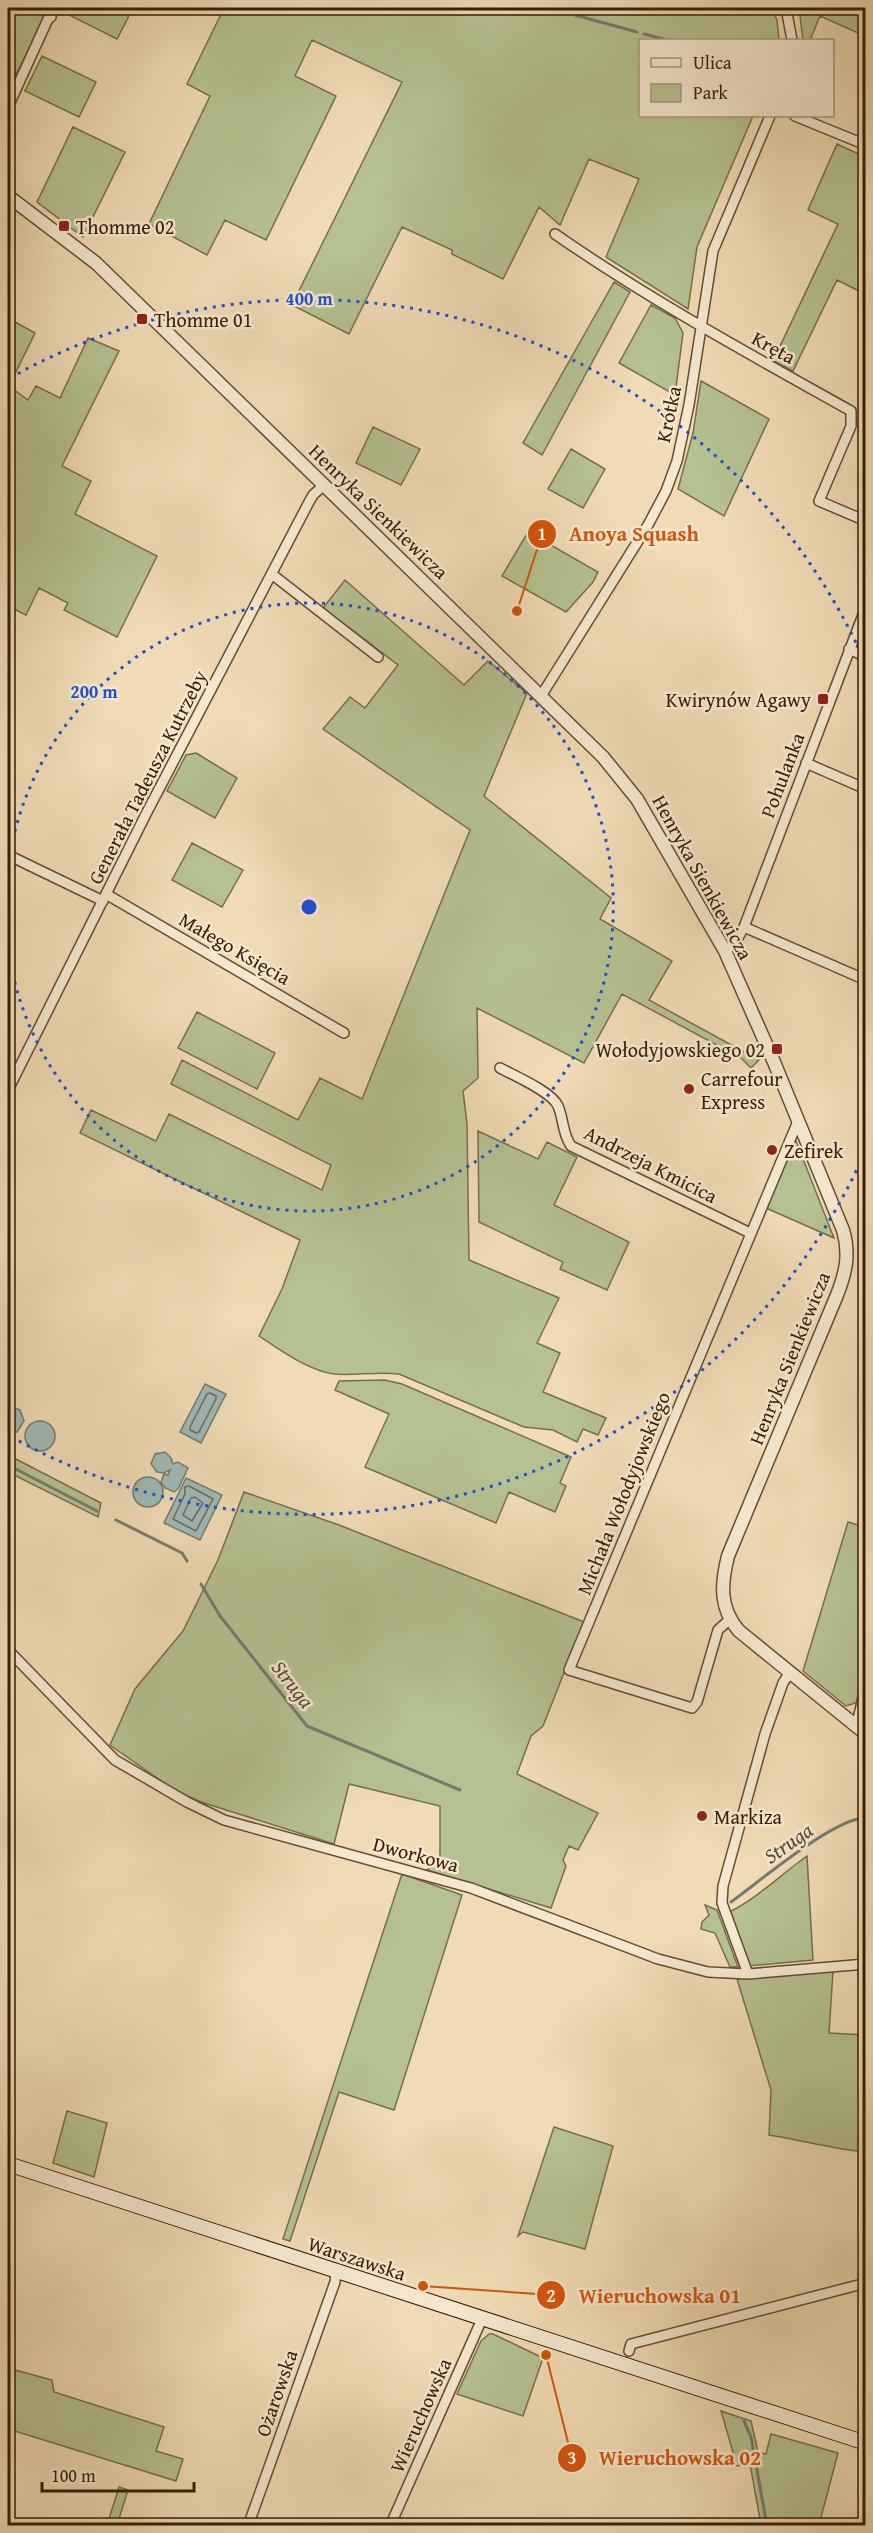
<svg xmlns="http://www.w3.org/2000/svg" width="873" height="2533" font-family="'Gentium Book Plus',serif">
  <rect width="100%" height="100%" fill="#f0dbb4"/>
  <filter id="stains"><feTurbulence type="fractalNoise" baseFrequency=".00333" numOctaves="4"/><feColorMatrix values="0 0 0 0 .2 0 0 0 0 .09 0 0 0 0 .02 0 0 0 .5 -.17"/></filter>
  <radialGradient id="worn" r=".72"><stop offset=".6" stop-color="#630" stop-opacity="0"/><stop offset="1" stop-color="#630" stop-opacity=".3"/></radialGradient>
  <path fill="#b5c190" stroke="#766f4a" stroke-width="1.5" d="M 8,8 L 49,8 L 8,91 Z
    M 65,8 L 133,8 L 117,39 L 63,12 Z
    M 224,8 L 771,8 L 777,20 L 779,40 L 640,40 L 640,116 L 753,116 L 697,247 L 688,309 L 606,257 L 639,179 L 589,159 L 560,225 L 539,207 L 503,279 L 452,254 L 452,250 L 402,227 L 349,334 L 292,305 L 402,82 L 312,40 L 295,76 L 336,96 L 266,240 L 225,220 L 207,255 L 149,224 L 210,96 L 187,84 Z
    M 796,8 L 865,8 L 865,36 L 820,16 L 810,40 L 803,40 L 800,16 Z
    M 42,56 L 96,82 L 79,117 L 25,91 Z
    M 73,127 L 125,152 L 83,237 L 37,202 Z
    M 837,144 L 865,157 L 865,294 L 837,280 L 793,371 L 773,361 L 838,224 L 808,210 Z
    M 614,282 L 630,292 L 542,455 L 523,443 Z
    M 651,305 L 675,318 L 683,333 L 675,395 L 619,363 Z
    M 8,318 L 35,333 L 9,386 L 28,400 L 36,386 L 60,398 L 88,338 L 119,351 L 62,466 L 91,481 L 75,514 L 157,556 L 117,637 L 64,610 L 68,603 L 39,588 L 26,615 L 8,606 Z
    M 701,381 L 769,419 L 724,516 L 678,489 L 693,433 Z
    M 373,427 L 420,449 L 401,485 L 356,463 Z
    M 571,449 L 605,469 L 583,508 L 548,489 Z
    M 528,532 L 598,572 L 593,582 L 566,612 L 502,576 Z
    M 345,580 L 464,685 L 488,661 L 527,693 L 484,796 L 611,898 L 600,919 L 672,961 L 649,1000 L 759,1060 L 751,1068 L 741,1058 L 622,994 L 584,1063 L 477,1008 L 478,1078 L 463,1091 L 467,1123 L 469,1260 L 559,1298 L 537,1343 L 560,1353 L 543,1392 L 606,1418 L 598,1435 L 583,1429 L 577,1442 L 553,1430 L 524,1427 L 399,1374 C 377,1371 355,1376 334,1374 C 309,1371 280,1350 259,1336 L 282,1289 L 300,1240 L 80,1133 L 91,1110 L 156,1141 L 169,1114 L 322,1190 L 331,1165 L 171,1084 L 182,1060 L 298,1120 L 320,1078 L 362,1099 L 470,830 L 323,729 L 350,697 L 365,708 L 398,665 L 323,608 Z
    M 196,753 L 237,778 L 215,818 L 167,791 L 186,755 Z
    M 192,843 L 243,870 L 222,907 L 172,880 Z
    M 197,1012 L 275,1053 L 257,1089 L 178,1048 Z
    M 478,1131 L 538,1159 L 547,1142 L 577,1157 L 554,1205 L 629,1242 L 607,1290 L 560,1269 L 563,1262 L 479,1222 Z
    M 796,1141 L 834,1238 L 766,1208 L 793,1142 Z
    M 385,1380 L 402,1384 L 571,1457 L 560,1483 L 566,1486 L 555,1512 L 509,1492 L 496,1523 L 365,1467 L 389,1414 L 335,1390 L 339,1381 Z
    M 8,1455 L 101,1503 L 98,1517 L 8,1472 Z
    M 244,1492 L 339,1525 L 584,1622 L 543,1726 L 531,1736 L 517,1774 L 598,1813 L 578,1850 L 569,1846 L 563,1860 L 566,1866 L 551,1908 L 427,1870 L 440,1860 L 440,1806 L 349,1784 L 334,1844 L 201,1802 L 174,1790 L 110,1745 L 135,1689 L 183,1631 L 218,1560 Z
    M 848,1522 L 865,1527 L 866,1664 L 856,1703 L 846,1706 L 803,1671 Z
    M 807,1856 L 813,1960 L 747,1966 L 727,1913 C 757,1899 780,1875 807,1856 Z
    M 402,1874 L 462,1895 L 394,2110 L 339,2092 L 290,2241 L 283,2239 Z
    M 705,1905 L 717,1910 L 738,1967 L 730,1967 L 715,1933 L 701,1929 L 702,1922 L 709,1915 Z
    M 833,1971 L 829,2033 L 865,2035 L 865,2152 C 833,2149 801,2140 769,2135 L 771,2090 L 737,1979 Z
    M 67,2111 L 107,2123 L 94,2177 L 53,2163 Z
    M 554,2127 L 613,2146 L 585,2249 L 523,2232 L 518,2236 Z
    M 489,2334 L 493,2334 L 543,2358 L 523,2416 L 457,2394 L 481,2341 Z
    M 8,2368 L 52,2380 L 54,2392 L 164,2427 L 156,2451 L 183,2459 L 176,2481 L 8,2429 Z
    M 721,2411 L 751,2421 L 758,2452 L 766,2454 L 771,2434 L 838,2453 L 819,2525 L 761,2525 L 750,2464 L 737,2466 Z
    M 119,2487 L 128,2490 L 117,2525 L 107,2525 Z"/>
  <path fill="#9db9b5" stroke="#747b6f" stroke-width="1.5" d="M 205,1384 L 226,1394 L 201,1443 L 180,1432 Z
    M 8,1405 L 20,1410 L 24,1421 L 17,1432 L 8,1435 Z
    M25 1436a15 15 0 1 1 30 0a15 15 0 1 1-30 0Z
    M 165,1452 L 171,1458 L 173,1464 L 178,1462 L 188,1468 L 178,1489 L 174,1492 L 165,1488 L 161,1482 L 164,1474 L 168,1475 L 170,1470 L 164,1473 L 157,1472 L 151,1464 L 155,1454 Z
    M133 1492a15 15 0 1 1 30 0a15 15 0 1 1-30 0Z
    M 186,1478 L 222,1495 L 200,1540 L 164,1523 Z"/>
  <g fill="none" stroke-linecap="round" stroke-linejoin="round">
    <path stroke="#6a6b5d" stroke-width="1.5" d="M 210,1393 L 216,1396 L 216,1399 L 199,1432 L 196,1433 L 190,1430 L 190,1427 L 207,1394 Z
      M 189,1486 L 213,1499 L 196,1531 L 173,1519 L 185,1494 L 185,1487 Z
      M 195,1497 L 203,1503 L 192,1521 L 183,1515 L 191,1498 Z"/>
    <path stroke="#747b6f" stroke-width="3" d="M 568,8 L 575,15 L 637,32
      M 644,34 L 667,40
      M 8,1465 L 97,1511
      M 116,1520 L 182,1553 L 187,1561
      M 201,1584 L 220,1616 L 307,1726 L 460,1790
      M 731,1902 C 759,1882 835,1817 866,1818
      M 744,2421 L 751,2437 L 767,2526"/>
    <g stroke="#644c31" stroke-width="12">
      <path id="minor" d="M 786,8 L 792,40
        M 8,107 L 48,19 L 51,17
        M 795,116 L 866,145
        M 555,234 C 650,300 751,355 851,411 L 851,426 L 819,501 L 866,521
        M 273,575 L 378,657
        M 849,649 L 866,657
        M 541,696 L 648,525 L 666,491 L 677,461 L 689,405 L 713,251 L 770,116
        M 806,763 L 866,789
        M 8,855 L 103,901
        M 106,894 L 344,1033
        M 744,927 L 866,980
        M 725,951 L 735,943 L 744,927 L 866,607
        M 500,1068 C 515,1076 552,1092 558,1106 C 564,1120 562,1133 571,1146 L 750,1233
        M 8,1090 L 146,814 L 309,502 L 313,495 L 324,485
        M 729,1620 L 718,1630 L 697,1702 L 692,1708 L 569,1670 L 798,1121
        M 8,1650 L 115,1760 L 187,1802 L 224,1820 L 471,1888 L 658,1959 L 708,1972 L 748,1974 L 866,1964
        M 856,1727 L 866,1686
        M 748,1974 L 722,1903 L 723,1886 L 765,1734 L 783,1683 L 790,1672
        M 629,2351 L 631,2344 L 866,2283
        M 248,2526 L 335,2282 L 336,2271
        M 390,2526 L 482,2319"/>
    </g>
    <g stroke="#644c31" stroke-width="15">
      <path id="tertiary" d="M 8,196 L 96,263 L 603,757 L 637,799 L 725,951 L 774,1062 L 843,1230 C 850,1254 846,1272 837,1295 L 728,1556 C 721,1584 719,1608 739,1631 L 866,1734"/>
    </g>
    <g stroke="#361d05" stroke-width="16">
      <path id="secondary" d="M 8,2164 L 866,2443"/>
    </g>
    <use href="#minor" stroke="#f5e8ce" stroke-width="9"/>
    <use href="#tertiary" stroke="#f5e8ce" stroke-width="12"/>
    <use href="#secondary" stroke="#f5e8ce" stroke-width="14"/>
  </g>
  <g fill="none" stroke="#1d4ed8" stroke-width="3" stroke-dasharray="3 6">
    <path d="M8 867A304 304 0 1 1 8 947"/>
    <path d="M864 1154A608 608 0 0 1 10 1436M10 378A608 608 0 0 1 864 660"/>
  </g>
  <g fill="#8f2418" stroke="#f5e8ce" stroke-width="2">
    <rect x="58" y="220" width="12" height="12" rx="3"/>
    <rect x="136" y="313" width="12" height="12" rx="3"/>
    <rect x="817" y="693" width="12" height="12" rx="3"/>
    <rect x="771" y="1043" width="12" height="12" rx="3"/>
    <circle cx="689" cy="1089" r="6"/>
    <circle cx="772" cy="1150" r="6"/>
    <circle cx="702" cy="1816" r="6"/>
  </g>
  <g text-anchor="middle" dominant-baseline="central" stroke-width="5" stroke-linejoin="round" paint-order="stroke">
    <g font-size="20" fill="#361d05" stroke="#f5e8ce" text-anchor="start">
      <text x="76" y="226">Thomme 02</text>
      <text x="154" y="319">Thomme 01</text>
      <text x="811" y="699" text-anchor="end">Kwirynów Agawy</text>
      <text x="765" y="1049" text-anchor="end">Wołodyjowskiego 02</text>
      <text x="701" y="1078">Carrefour<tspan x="701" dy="23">Express</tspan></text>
      <text x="784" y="1150">Zefirek</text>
      <text x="714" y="1816">Markiza</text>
    </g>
    <g font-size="20" fill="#361d05" stroke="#f5e8ce">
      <text transform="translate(774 347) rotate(29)">Kręta</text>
      <text transform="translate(668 414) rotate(-78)">Krótka</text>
      <text transform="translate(379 511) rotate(44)">Henryka Sienkiewicza</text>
      <text transform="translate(782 775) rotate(-69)">Pohulanka</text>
      <text transform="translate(147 777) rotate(-63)">Generała Tadeusza Kutrzeby</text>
      <text transform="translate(703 877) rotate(61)">Henryka Sienkiewicza</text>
      <text transform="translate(235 948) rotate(30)">Małego Księcia</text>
      <text transform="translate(651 1164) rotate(27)">Andrzeja Kmicica</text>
      <text transform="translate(789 1358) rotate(-68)">Henryka Sienkiewicza</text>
      <text transform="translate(623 1493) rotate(-68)">Michała Wołodyjowskiego</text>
      <text transform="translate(416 1854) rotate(15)">Dworkowa</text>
      <text transform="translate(357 2258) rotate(18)">Warszawska</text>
      <text transform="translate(276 2393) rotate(-71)">Ożarowska</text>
      <text transform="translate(420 2415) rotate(-66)">Wieruchowska</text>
    </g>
    <g font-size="21" font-style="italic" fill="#554c3a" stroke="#f5e8ce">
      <text transform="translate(293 1684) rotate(52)">Struga</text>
      <text transform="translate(788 1843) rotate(-35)">Struga</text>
    </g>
  </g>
  <circle cx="309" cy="907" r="9" fill="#1d4ed8" stroke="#f5e8ce" stroke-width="3"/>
  <g font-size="18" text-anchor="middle" font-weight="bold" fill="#1d4ed8" stroke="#f5e8ce" stroke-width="5" stroke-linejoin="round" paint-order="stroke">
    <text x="309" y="305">400 m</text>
    <text x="94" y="698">200 m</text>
  </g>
  <path fill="none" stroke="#d6530b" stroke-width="2" d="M517 611L542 534M423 2286L551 2295M546 2355L572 2458"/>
  <g fill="#d6530b" stroke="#f5e8ce" stroke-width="2">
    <circle cx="517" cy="611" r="6"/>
    <circle cx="423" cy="2286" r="6"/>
    <circle cx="546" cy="2355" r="6"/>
    <circle cx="542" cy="534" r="15"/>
    <circle cx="551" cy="2295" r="15"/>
    <circle cx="572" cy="2458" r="15"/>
  </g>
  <g font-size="18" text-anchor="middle" font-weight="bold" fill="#fff">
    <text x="542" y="540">1</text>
    <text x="551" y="2302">2</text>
    <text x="572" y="2464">3</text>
  </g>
  <g font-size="21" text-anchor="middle" font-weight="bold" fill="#d6530b" stroke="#f5e8ce" stroke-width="5" stroke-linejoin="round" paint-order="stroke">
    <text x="634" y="541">Anoya Squash</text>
    <text x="660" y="2303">Wieruchowska 01</text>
    <text x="680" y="2465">Wieruchowska 02</text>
  </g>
  <rect width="873" height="2533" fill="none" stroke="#f0dbb4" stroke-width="30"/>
  <rect x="9" y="9" width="855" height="2515" fill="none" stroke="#361d05" stroke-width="3"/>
  <rect x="15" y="15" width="843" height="2503" fill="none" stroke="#361d05" stroke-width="1.5"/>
  <rect x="639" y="39" width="195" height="78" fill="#f5e8ce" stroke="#a9977e" stroke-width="1.5"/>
  <rect x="651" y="58" width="30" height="9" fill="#f5e8ce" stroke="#a9977e" stroke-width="1.5"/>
  <text x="693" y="69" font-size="18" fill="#361d05">Ulica</text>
  <rect x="651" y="84" width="30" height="18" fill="#b5c190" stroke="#a9977e" stroke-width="1.5"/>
  <text x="693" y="99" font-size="18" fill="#361d05">Park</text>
  <path d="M42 2482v9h152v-9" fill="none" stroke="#361d05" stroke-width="3"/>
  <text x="51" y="2482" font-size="18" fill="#361d05" stroke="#f5e8ce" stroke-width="4.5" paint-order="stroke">100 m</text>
  <rect width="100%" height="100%" filter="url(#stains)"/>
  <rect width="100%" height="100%" fill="url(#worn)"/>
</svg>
